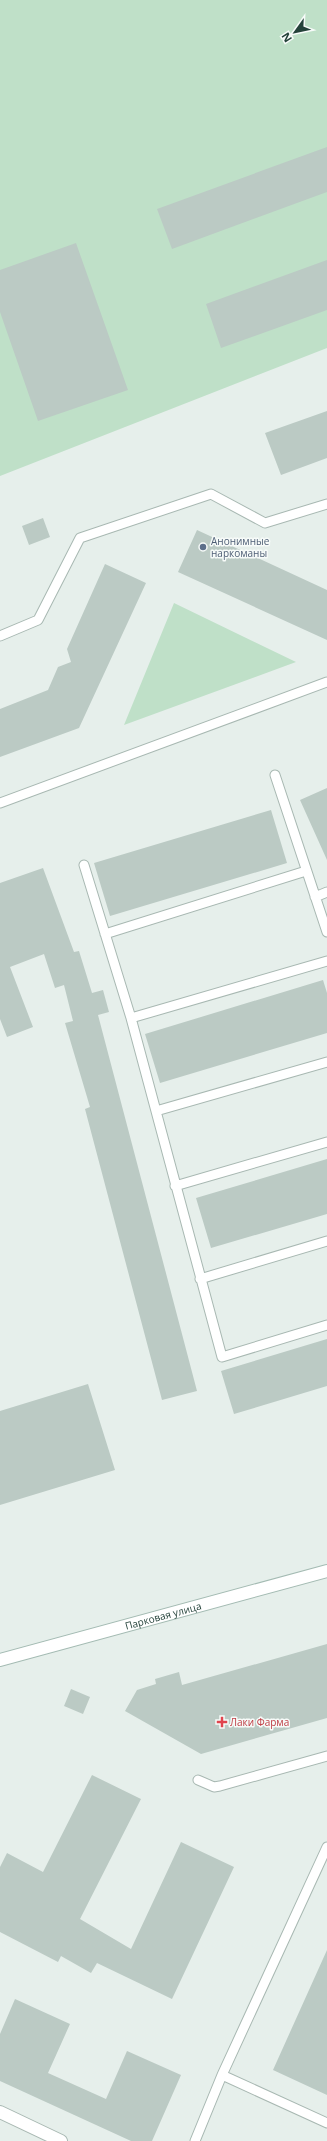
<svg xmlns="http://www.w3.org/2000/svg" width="327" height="2141" font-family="'Open Sans',sans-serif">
  <rect width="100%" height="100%" fill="#e6efeb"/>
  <path fill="#bfe0c8" d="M 0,0 L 327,0 L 327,348 L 0,476 Z
    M 174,603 L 296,662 L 124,725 Z"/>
  <path fill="#bbcac4" d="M 327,147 L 327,192 L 172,249 L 157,209 Z
    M 76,243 L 128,390 L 38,421 L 0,312 L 0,270 Z
    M 327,260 L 327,310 L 221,348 L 206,304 Z
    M 327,411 L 327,458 L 281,475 L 265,433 Z
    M 43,518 L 50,537 L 29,545 L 22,526 Z
    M 197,530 L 327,590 L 327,640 L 178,572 Z
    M 105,564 L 146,583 L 79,728 L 0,757 L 0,709 L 48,690 L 58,667 L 71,662 L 67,649 Z
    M 327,788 L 327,860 L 300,800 Z
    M 271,810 L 287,863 L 110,916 L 94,863 Z
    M 43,868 L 74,952 L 79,951 L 92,993 L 103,990 L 109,1012 L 98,1015 L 197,1391 L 162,1400 L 85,1109 L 90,1107 L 65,1023 L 73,1021 L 64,985 L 55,988 L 44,954 L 10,967 L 33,1027 L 7,1037 L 0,1019 L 0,883 Z
    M 323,980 L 327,993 L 327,1033 L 160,1083 L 145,1034 Z
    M 327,1159 L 327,1214 L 211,1248 L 196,1198 Z
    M 327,1339 L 327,1386 L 234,1414 L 221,1371 Z
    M 88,1384 L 115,1470 L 0,1505 L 0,1411 Z
    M 327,1644 L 327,1718 L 201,1754 L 125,1711 L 137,1690 L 156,1684 L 155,1679 L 179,1672 L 182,1685 Z
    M 71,1689 L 90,1697 L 83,1714 L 64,1706 Z
    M 92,1775 L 141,1799 L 80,1919 L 131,1949 L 181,1842 L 234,1867 L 172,1999 L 97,1963 L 91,1973 L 61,1956 L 58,1962 L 0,1932 L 0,1867 L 7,1853 L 43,1872 Z
    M 327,1950 L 327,2095 L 273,2070 Z
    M 15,1999 L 70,2024 L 48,2073 L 106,2099 L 127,2051 L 181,2075 L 152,2141 L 131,2141 L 0,2081 L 0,2034 Z"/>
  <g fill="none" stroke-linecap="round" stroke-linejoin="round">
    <g stroke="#a8b8b2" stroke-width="11">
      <path id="lane" d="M 0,636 L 38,620 L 80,538 L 211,494 L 265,523 L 327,504
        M 275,775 L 327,932
        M 0,803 L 327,682
        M 84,865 L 131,1018 L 222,1357 L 327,1325
        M 315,897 L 327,892
        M 105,934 L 306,871
        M 131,1018 L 327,961
        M 156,1111 L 327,1062
        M 175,1186 L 327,1142
        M 200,1279 L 327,1241
        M 198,1780 L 214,1787 L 220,1786 L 327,1756
        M 222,2075 L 327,2123
        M 195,2141 L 222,2075 L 327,1847"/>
    </g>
    <g stroke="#a8b8b2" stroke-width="14">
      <path id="street" d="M 0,2112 L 61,2141"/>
    </g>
    <g stroke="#a4bbb3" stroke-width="14">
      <g id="secondary">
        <path id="s1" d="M 0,1660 L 327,1571"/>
      </g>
    </g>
    <use href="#lane" stroke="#fff" stroke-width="9"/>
    <use href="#street" stroke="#fff" stroke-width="12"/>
    <use href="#secondary" stroke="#fff" stroke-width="12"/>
  </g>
  <circle fill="#5c6f8a" stroke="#f7fbf9" stroke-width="1.5" cx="203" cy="547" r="4"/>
  <path fill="#e0444e" stroke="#f7fbf9" stroke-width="1.5" d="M220 1716h4v4h4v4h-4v4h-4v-4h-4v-4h4z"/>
  <g text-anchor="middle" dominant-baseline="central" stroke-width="3" stroke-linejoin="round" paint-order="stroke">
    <g font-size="10" fill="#4e5e75" stroke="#f7fbf9" text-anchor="start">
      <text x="211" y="541">Анонимные<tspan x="211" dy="12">наркоманы</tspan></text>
    </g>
    <g font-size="10" fill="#24423a" stroke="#f7fbf9">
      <text stroke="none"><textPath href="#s1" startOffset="169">Парковая улица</textPath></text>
    </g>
    <g font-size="10" fill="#be3a42" stroke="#f7fbf9" text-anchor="start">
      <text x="230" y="1722">Лаки Фарма</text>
    </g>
  </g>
  <g transform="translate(295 32) rotate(237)" stroke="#f7fbf9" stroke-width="3" paint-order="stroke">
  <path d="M0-3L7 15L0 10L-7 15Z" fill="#24423a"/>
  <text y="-6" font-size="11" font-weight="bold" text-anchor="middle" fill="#24423a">N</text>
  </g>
</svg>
